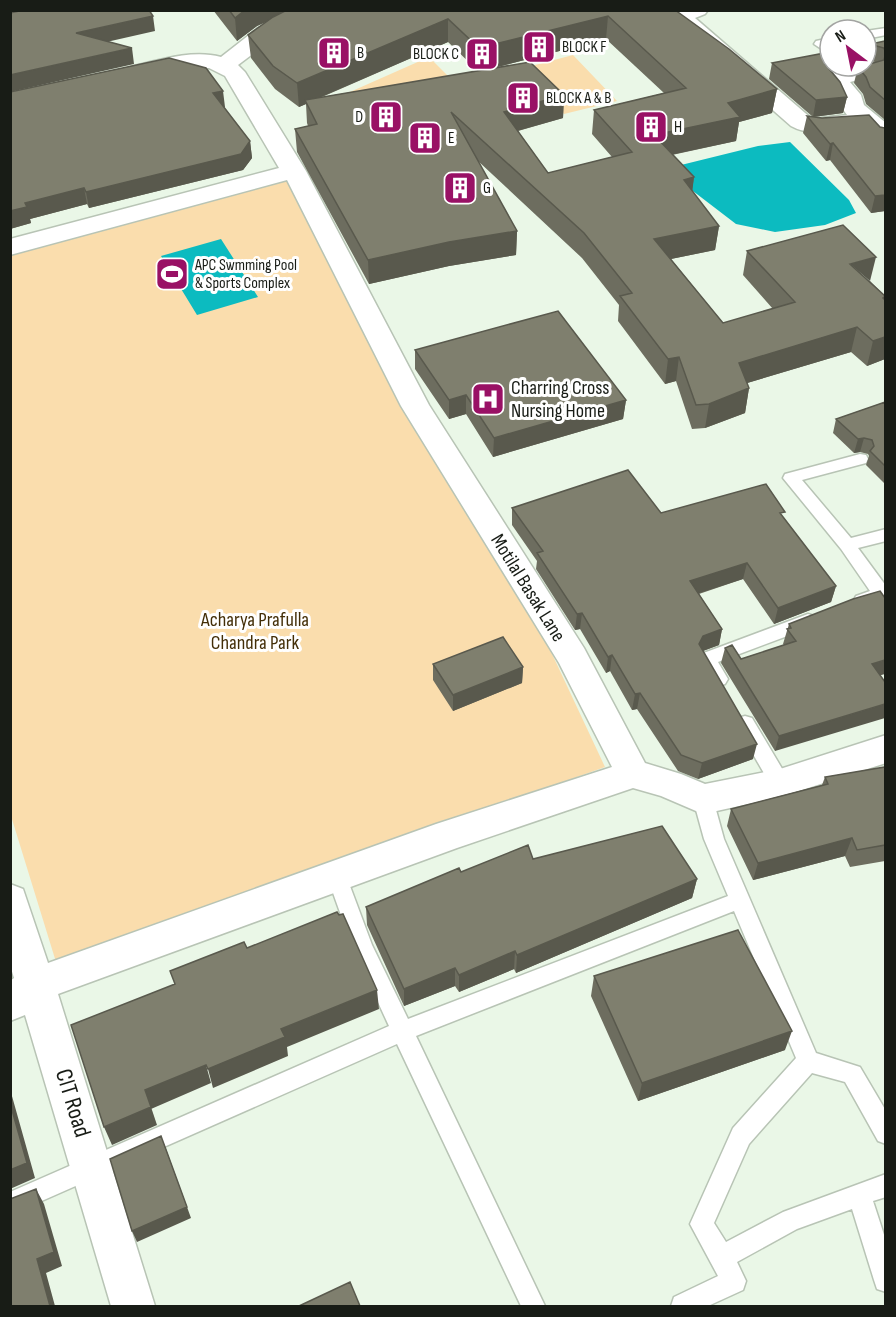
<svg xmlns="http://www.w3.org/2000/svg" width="896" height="1317" font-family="'Sofia Sans Condensed',sans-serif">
  <rect width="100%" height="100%" fill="#eaf7e7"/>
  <path fill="#faddad" d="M 573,55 L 617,101 L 564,114 L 520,69 Z
    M 429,57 L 455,83 L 316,107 Z
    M 286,178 L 403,407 L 531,609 L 605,767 L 56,962 L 11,816 L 10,252 Z"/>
  <path fill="#0cbbc0" d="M 790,142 L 849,200 L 856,213 L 825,225 L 775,232 L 736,224 L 689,188 L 681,165 L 758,146 Z
    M 221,239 L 258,297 L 197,315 L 161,256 Z"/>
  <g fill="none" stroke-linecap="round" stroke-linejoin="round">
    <g stroke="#b8c4b5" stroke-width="3">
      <path id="service" d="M 886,28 L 886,35 L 866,39 L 866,31 Z
        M 830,38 L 830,46 L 820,48 L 814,44 L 816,41 Z
        M 860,454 L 866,455 L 868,459 L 866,463 L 802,480 L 851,538 L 886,529 L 886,541 L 858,548 L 886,586 L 886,598 L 862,607 L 856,606 L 853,601 L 856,596 L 870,591 L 841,549 L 783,478 L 785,474 Z
        M 808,614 L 814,616 L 817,621 L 814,626 L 718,662 L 728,679 L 725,684 L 719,686 L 713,684 L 698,659 L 701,654 Z
        M 745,716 L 752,718 L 787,777 L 790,783 L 787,789 L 780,791 L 773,789 L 738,728 L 736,723 L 738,718 Z
        M 703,791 L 710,793 L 713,799 L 724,839 L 816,1053 L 860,1067 L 886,1111 L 886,1144 L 878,1141 L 845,1082 L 812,1073 L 749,1144 L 714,1223 L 726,1242 L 783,1212 L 886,1174 L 886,1197 L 873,1201 L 886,1241 L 886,1292 L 877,1289 L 874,1280 L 852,1209 L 797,1229 L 737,1262 L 746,1281 L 743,1290 L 708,1306 L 671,1306 L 674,1297 L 718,1276 L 690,1224 L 733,1128 L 796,1058 L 734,911 L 416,1036 L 545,1306 L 521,1306 L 397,1044 L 10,1215 L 10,1192 L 389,1026 L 352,946 L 327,876 L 330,870 L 337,867 L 344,870 L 372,945 L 408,1019 L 728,896 L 704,839 L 693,799 L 696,793 Z"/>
    </g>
    <g stroke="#b8c4b5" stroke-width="3">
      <path id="minor" d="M 298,10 L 327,10 L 324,14 L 274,38 L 238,65 L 245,72 L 306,171 L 429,405 L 584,648 L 645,763 L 681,774 L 705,784 L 780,769 L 886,735 L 886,763 L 780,797 L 703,814 L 661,796 L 633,788 L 457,848 L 58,994 L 155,1306 L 111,1306 L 25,1015 L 10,1021 L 10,981 L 14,978 L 10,965 L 10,884 L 23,889 L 48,963 L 436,824 L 612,767 L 559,663 L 401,406 L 287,180 L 10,255 L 10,239 L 279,168 L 225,76 L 209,68 L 183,69 L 139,79 L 131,77 L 128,72 L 131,67 C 159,60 193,49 221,57 L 258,28 Z
        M 675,10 L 708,10 L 705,14 L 695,18 L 812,119 L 847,115 L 842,108 L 839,97 L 823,79 L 826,74 L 870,63 L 878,65 L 881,70 L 878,75 L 850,82 L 861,95 L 864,105 L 886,123 L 886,144 L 878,142 L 866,129 C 841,127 814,139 791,126 L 672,21 L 669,16 Z"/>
    </g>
    <use href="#service" fill="#fff" fill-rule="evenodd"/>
    <use href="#minor" fill="#fff" fill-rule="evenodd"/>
  </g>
  <path fill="#6d6d5f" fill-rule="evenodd" d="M 213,10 L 675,10 L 777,89 L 772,113 L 739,122 L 736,141 L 672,155 L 694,177 L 692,191 L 719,226 L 715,250 L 671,259 L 723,323 L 773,309 L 743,275 L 747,251 L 870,281 L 885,296 L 885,359 L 867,366 L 851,352 L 747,383 L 749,388 L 745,413 L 705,428 L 692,429 L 676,381 L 665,384 L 618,321 L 619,305 L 582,258 L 478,161 L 517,231 L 516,255 L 449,266 L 369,284 L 297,152 L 295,129 L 308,126 L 307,123 L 306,104 L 299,107 L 275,89 L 251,58 L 248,35 L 266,22 L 257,26 L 237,41 ZM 606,39 L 664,93 L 594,110 L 592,134 L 612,157 L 548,173 L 518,131 L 563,118 L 564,95 L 486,70 ZM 448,42 L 478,71 L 322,97 Z
    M 885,41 L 885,120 L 866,104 L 863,94 L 854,83 L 858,67 L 875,62 L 869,61 L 866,45 Z
    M 772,63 L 831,71 L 847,97 L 843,113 L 813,117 L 769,79 Z
    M 10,92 L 225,107 L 224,107 L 250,141 L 252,158 L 243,170 L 89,208 L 87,204 L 30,219 L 31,223 L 10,229 Z
    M 807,116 L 885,128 L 885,211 L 871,213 L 830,160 L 826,161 L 803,133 Z
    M 415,350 L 626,400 L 623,419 L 493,457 L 466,414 L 449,419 L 415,369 Z
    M 885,402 L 885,484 L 866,465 L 869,456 L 868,454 L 860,452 L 854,453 L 833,433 L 836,419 Z
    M 512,508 L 784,518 L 836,586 L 831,602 L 774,624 L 743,579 L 699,594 L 722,629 L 719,645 L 703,651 L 753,759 L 698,779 L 678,771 L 637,709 L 632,710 L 610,671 L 606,673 L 580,629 L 575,630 L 536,569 L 537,561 L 512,525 Z
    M 789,624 L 880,675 L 775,751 L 721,663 L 725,648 L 741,659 L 784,645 L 783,644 Z
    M 433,664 L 523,667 L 522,683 L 453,711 L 433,680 Z
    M 885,767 L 885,861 L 850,867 L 845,856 L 753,880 L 727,826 L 731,809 L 822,785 L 825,777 Z
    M 533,859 L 697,879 L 692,898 L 516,973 L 514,969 L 459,992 L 455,986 L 404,1006 L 367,925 L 366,907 L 461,872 Z
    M 594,976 L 785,1050 L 638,1101 L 591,996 Z"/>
  <path fill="#59594d" d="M 245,10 L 291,10 L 257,26 L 237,41 L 235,18 Z
    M 153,16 L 155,31 L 80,48 L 76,33 Z
    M 608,16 L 606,39 L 478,72 L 479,48 Z
    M 448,19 L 448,42 L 307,103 L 305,100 L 306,104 L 299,107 L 297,83 Z
    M 873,45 L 869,61 L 866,62 L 866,46 Z
    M 132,48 L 134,64 L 10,92 L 10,75 Z
    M 830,56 L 830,66 L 850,66 L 824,73 L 825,64 L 827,57 Z
    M 777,89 L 772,113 L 739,122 L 736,141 L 651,159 L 654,135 L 728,103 Z
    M 223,91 L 225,107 L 215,109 L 213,93 Z
    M 564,95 L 563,118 L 503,135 L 504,112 Z
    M 847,97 L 843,113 L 813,117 L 816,100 Z
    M 250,141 L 252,158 L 243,170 L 89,208 L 86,192 Z
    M 833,143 L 830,160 L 826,161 L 830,144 Z
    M 694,177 L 691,201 L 684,180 Z
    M 84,188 L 87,204 L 30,219 L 31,223 L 10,229 L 10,211 L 25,203 Z
    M 885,195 L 885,211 L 871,213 L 875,196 Z
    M 719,226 L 715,250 L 651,263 L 654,239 Z
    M 517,231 L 516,255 L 449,266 L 369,284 L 368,260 L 449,242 Z
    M 876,257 L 870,281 L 850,264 Z
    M 857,327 L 851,352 L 734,387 L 739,363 Z
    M 885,337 L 885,359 L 867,366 L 873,341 Z
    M 679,357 L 676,381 L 665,384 L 668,359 Z
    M 749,388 L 745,413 L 705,428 L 709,404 Z
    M 466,395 L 466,414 L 449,419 L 449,400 Z
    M 626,400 L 623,419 L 493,457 L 494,438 Z
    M 864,438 L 860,452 L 854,453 L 858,439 Z
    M 747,563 L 743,579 L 687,597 L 690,581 Z
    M 836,586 L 831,602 L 774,624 L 778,608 Z
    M 582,613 L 580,629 L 575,630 L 577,614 Z
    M 722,629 L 719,645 L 700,652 L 699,644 L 703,636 Z
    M 612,655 L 610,671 L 606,673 L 608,657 Z
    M 885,660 L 885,674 L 867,679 L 872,664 Z
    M 523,667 L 522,683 L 453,711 L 453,695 Z
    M 640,693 L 637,709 L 632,710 L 635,694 Z
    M 885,704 L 885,718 L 775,751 L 779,736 Z
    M 757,744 L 753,759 L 698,779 L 702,763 Z
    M 852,838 L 845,856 L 753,880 L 758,863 Z
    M 697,879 L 692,898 L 516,973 L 517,955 Z
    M 515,951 L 514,969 L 459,992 L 459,975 Z
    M 455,968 L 455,986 L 404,1006 L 404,989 Z
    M 377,990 L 379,1009 L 287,1047 L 288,1056 L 213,1088 L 208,1069 L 281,1029 Z
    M 792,1031 L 785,1050 L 638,1101 L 642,1083 Z
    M 206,1065 L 211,1083 L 151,1109 L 145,1090 Z
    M 10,1089 L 35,1178 L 10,1189 Z
    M 151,1107 L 157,1125 L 112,1145 L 104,1127 Z
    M 166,1149 L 191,1218 L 137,1242 L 132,1231 Z
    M 36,1189 L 44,1204 L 62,1266 L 46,1273 L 55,1306 L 50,1306 L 37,1259 Z"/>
  <path fill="#7f7f6e" stroke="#59594d" stroke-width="1.5" d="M 24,10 L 149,10 L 153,16 L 76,33 L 132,48 L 10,75 L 10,13 Z
    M 229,10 L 245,10 L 235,18 Z
    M 287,10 L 675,10 L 729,49 L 777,89 L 728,103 L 740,117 L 654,135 L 694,177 L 684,180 L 719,226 L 654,239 L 723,323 L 795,302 L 747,251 L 843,225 L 876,257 L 850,264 L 885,296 L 883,298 L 885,300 L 885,337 L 873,341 L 857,327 L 739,363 L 749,388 L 709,404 L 696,405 L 679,357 L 668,359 L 620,296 L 632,293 L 584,233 L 451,112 L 517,231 L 449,242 L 368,260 L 295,129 L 317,124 L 305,100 L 530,62 L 564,95 L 504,112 L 548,173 L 632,152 L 594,110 L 686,88 L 608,16 L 479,48 L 448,19 L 297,83 L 273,66 L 248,35 L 273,17 Z
    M 885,41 L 885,51 L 884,48 L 873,45 L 866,46 L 866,45 Z
    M 830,52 L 830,56 L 827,57 L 825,64 L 840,82 L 847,97 L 816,100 L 772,63 Z
    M 885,56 L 885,100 L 870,87 L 866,77 L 858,67 L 866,66 L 866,65 L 884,60 Z
    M 169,58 L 206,68 L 223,91 L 213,93 L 250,141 L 241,154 L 86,192 L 84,188 L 25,203 L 27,207 L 10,211 L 10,92 Z
    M 869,115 L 880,127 L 885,128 L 885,195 L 875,196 L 833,143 L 830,144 L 807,116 L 822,118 Z
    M 558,311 L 626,400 L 494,438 L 466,395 L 449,400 L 415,350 Z
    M 885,402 L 885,466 L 870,451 L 874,446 L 872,440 L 864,438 L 858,439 L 836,419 Z
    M 628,470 L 661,513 L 766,484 L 785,512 L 780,513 L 836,586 L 778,608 L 747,563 L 690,581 L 722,629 L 703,636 L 699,644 L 757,744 L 702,763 L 681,755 L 640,693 L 635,694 L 612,655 L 608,657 L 582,613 L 577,614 L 537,553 L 543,551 L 512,508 Z
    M 880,591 L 885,598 L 885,660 L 872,664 L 885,682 L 885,704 L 779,736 L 725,648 L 732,645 L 741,659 L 796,641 L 787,629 L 791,628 L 789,624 L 853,599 Z
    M 503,637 L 523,667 L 453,695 L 433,664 Z
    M 885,767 L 885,845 L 857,850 L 852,838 L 758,863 L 731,809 L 828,784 L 825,777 Z
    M 662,826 L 697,879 L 517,955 L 515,951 L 459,975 L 455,968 L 404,989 L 366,907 L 459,868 L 461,872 L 528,845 L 533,859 Z
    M 337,912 L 339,915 L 343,914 L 377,990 L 281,1029 L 285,1037 L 208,1069 L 206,1065 L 145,1090 L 151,1107 L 104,1127 L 71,1025 L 175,984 L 170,971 L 244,942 L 247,948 Z
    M 738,930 L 792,1031 L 642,1083 L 594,976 Z
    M 10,1103 L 27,1163 L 10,1170 Z
    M 161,1136 L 187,1207 L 132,1231 L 110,1159 Z
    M 36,1189 L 54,1252 L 37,1259 L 50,1306 L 10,1306 L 10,1199 Z
    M 350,1282 L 360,1306 L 299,1306 Z"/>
  <defs>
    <g id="building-square" transform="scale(1.725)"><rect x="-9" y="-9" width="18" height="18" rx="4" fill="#991165" stroke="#fff"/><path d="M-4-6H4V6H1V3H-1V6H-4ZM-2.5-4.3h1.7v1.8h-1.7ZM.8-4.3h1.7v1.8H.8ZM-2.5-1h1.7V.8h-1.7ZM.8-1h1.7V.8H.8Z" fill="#fff"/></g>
    <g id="stadium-square" transform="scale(1.725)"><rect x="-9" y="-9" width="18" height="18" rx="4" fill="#991165" stroke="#fff"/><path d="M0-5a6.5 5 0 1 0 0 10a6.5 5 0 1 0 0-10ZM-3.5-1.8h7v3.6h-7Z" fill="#fff"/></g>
    <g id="hospital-square" transform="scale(1.725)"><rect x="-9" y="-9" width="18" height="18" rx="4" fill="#991165" stroke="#fff"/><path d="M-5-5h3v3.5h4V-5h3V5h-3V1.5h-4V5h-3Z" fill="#fff"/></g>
  </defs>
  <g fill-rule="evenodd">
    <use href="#building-square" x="539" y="47"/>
    <use href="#building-square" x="334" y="53"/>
    <use href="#building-square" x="482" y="54"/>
    <use href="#building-square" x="523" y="98"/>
    <use href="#building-square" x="386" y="117"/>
    <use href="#building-square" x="651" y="127"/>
    <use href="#building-square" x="425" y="138"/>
    <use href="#building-square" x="460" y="188"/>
    <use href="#stadium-square" x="172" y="274"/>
    <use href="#hospital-square" x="488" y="399"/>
  </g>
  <g text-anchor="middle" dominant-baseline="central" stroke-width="6" stroke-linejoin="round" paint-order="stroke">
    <g font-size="16" fill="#181c16" stroke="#fff" text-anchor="start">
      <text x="562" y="47">BLOCK F</text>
      <text x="357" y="53">B</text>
      <text x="459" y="54" text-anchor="end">BLOCK C</text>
      <text x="546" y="98">BLOCK A &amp; B</text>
      <text x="363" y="117" text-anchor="end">D</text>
      <text x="674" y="127">H</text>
      <text x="448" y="138">E</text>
      <text x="483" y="188">G</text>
      <text x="195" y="265">APC Swmming Pool<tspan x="195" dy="18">&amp; Sports Complex</tspan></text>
    </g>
    <g font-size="20" fill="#181c16" stroke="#fff" text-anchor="start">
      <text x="511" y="388">Charring Cross<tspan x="511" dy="23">Nursing Home</tspan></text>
    </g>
    <g font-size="20" fill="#181c16" stroke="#fff">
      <text transform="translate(528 588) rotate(58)">Motilal Basak Lane</text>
    </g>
    <g font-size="20" fill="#432e07" stroke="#fff">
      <text x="255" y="620">Acharya Prafulla<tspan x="255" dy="23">Chandra Park</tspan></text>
    </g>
    <g font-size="24" fill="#181c16" stroke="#fff">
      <text transform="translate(73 1103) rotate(73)">CIT Road</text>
    </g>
  </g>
  <rect width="896" height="1317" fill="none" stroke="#181c16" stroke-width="24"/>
  <g transform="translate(848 48) rotate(328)"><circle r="28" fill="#ffffff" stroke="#a3a4a2" stroke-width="1.5"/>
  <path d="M0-4.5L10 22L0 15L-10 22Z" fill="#991165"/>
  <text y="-9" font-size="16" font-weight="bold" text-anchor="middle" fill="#181c16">N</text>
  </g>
</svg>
